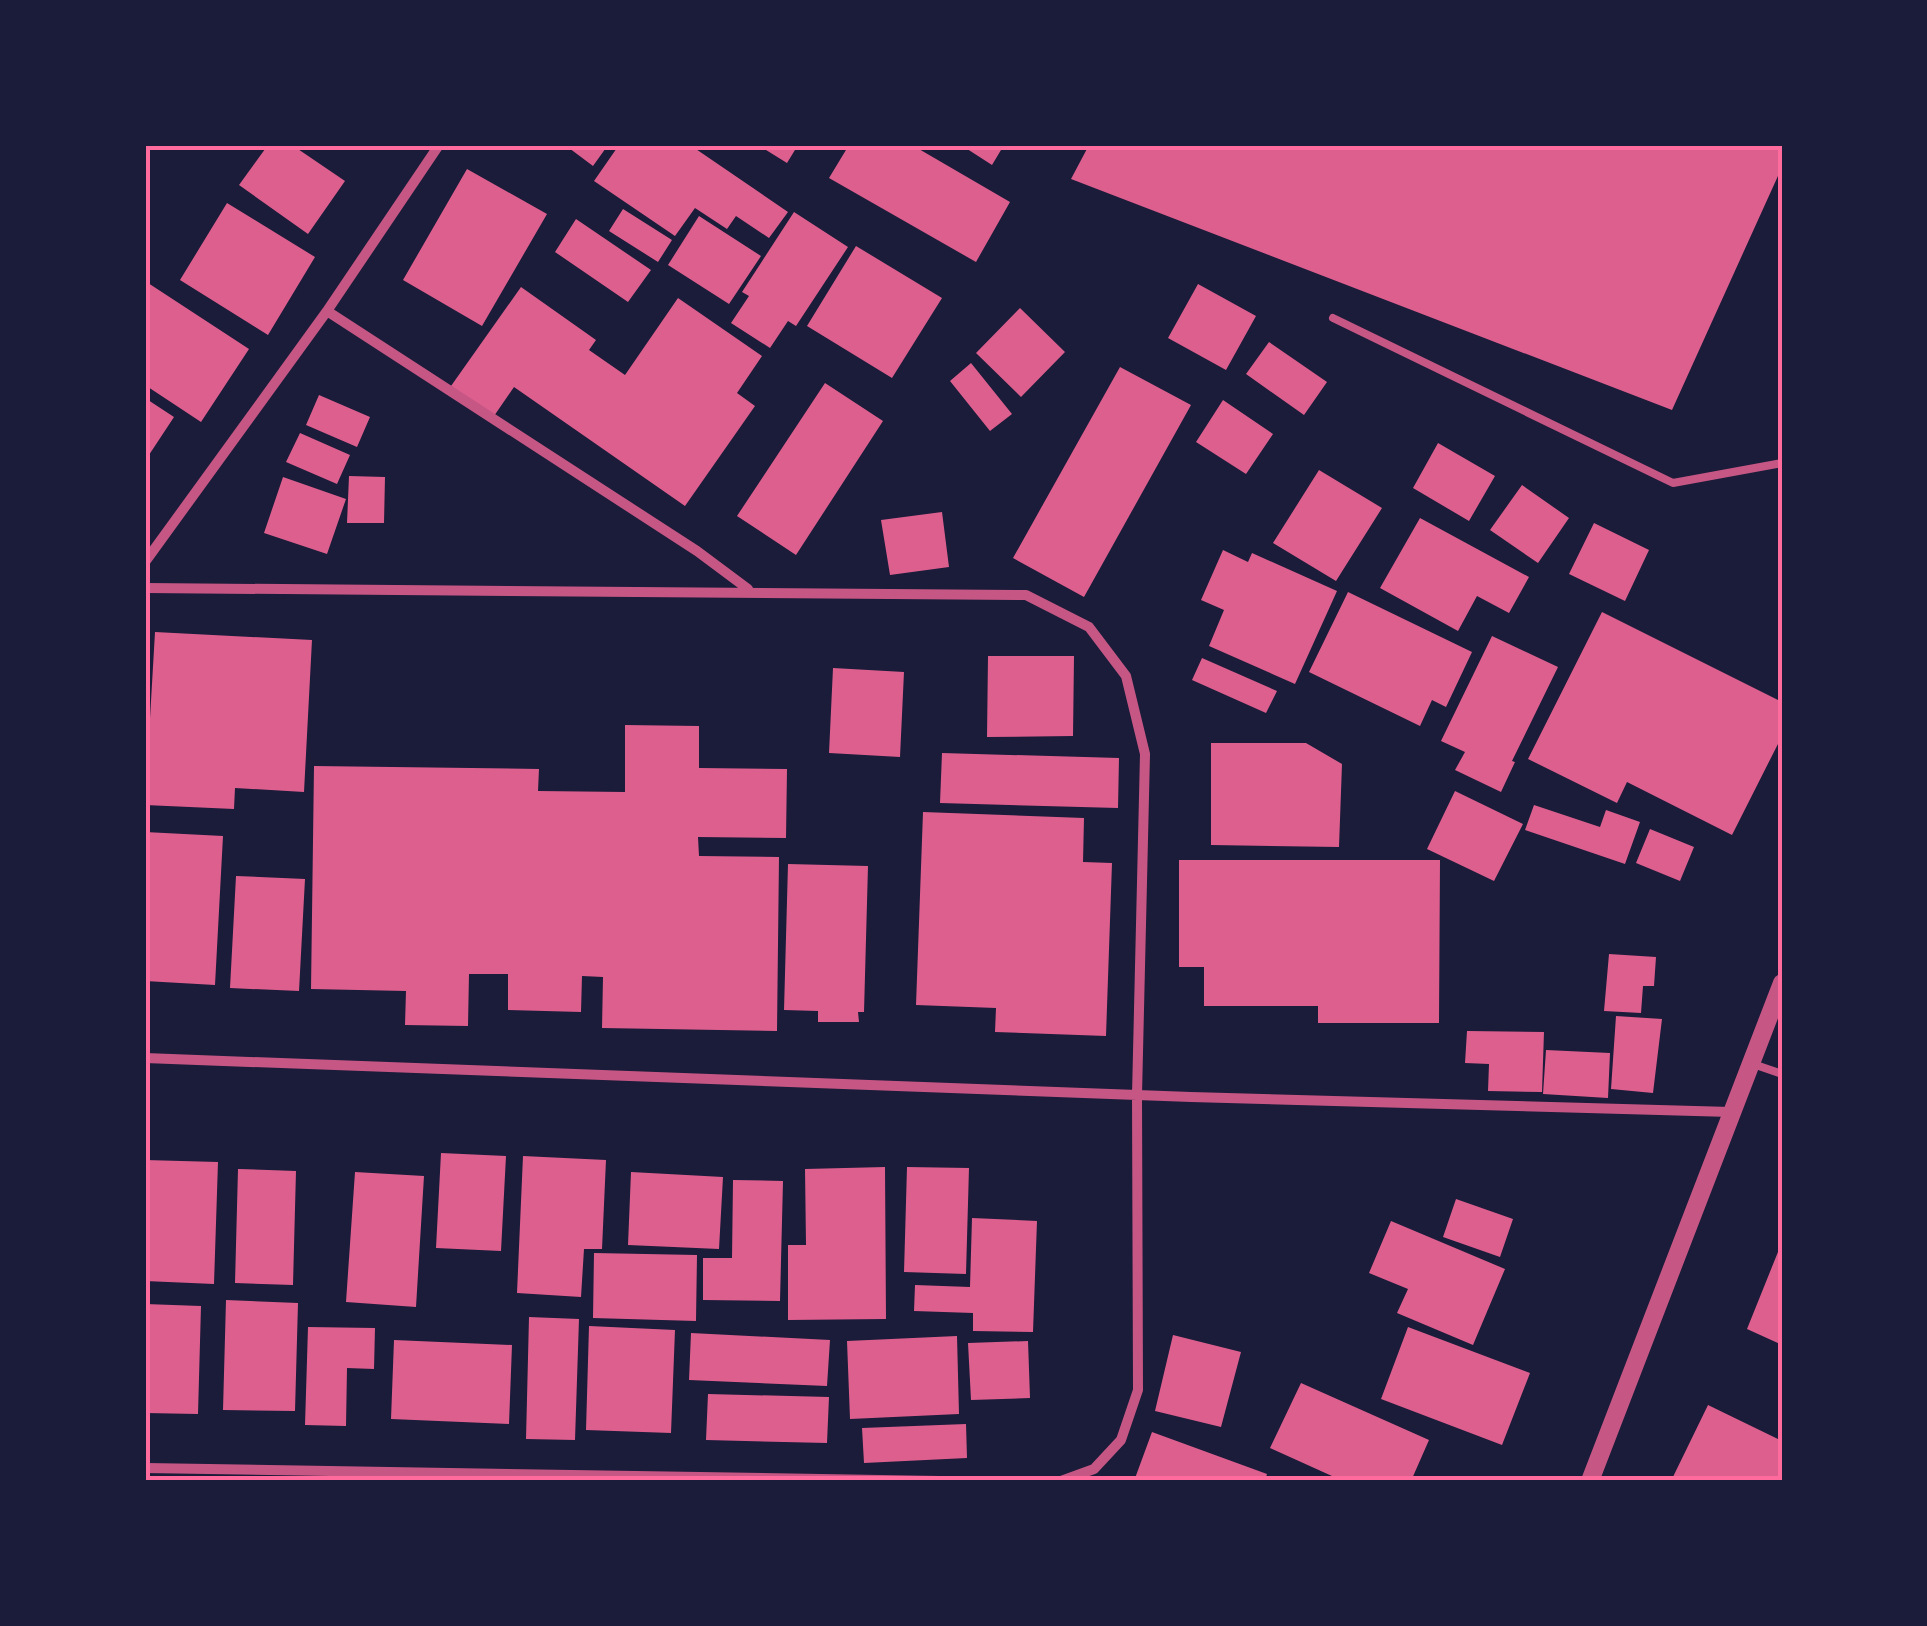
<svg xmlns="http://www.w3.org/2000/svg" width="1927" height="1626" font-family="'Zilla Slab',serif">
  <rect width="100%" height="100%" fill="#1b1b3a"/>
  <path fill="#dd5f8e" d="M 268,145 L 292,145 L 345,181 L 308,234 L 239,185 Z
    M 565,145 L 608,145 L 593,166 Z
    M 619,145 L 690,145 L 788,212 L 769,238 L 736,216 L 727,229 L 695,208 L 675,236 L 594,181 Z
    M 758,145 L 798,145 L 787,163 Z
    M 849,145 L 912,145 L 1010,202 L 976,262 L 829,178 Z
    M 961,145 L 1004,145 L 992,165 Z
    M 1089,145 L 1782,145 L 1782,167 L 1672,410 L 1071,179 Z
    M 467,169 L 547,214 L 482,326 L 403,280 Z
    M 227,203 L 315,257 L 268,335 L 180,280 Z
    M 623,209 L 672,240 L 658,262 L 609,231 Z
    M 794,212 L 848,247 L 796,326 L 788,321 L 770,348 L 731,323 L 749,296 L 742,292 Z
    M 699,216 L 761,256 L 729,304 L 668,265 Z
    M 576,219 L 651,270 L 628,302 L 555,252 Z
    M 856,246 L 942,298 L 892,378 L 807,326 Z
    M 145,281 L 249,349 L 201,422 L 145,385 Z
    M 1198,284 L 1256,316 L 1226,370 L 1168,338 Z
    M 521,287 L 596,340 L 589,350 L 625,375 L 678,298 L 762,356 L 737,393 L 755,406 L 685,506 L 514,387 L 494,416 L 451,386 Z
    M 1020,308 L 1065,352 L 1021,397 L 976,353 Z
    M 1269,342 L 1327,382 L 1304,415 L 1246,374 Z
    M 971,363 L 1012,414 L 990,431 L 950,381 Z
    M 1120,367 L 1191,405 L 1084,597 L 1013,558 Z
    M 825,383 L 883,421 L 796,555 L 737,516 Z
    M 319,395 L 370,417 L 357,447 L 306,425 Z
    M 145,398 L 174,417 L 145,461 Z
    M 1223,400 L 1273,434 L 1246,474 L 1196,442 Z
    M 300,433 L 350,455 L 337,484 L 286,462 Z
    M 1438,443 L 1495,476 L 1469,521 L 1413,488 Z
    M 1319,470 L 1382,508 L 1336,581 L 1273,543 Z
    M 349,476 L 385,477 L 384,523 L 347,523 Z
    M 283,477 L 346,499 L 327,554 L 264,533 Z
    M 1522,485 L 1569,518 L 1538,563 L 1490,530 Z
    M 942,512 L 949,567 L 890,575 L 881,520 Z
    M 1420,518 L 1529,577 L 1509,613 L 1477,596 L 1458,631 L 1380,588 Z
    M 1594,523 L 1649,550 L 1625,601 L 1569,574 Z
    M 1223,550 L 1248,562 L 1252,553 L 1337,591 L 1295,684 L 1209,646 L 1224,610 L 1201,600 Z
    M 1348,592 L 1472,652 L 1446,707 L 1432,700 L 1420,726 L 1309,672 Z
    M 1602,612 L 1782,702 L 1782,736 L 1732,835 L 1627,782 L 1617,803 L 1528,759 Z
    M 155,632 L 312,640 L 304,792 L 235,788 L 234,809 L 145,805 Z
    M 1492,636 L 1558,667 L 1512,761 L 1515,762 L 1501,792 L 1455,770 L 1465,752 L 1441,741 Z
    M 988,656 L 1074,656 L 1073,736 L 987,737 Z
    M 1202,658 L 1277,691 L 1266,713 L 1192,680 Z
    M 833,668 L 904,672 L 900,757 L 829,753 Z
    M 625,725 L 699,726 L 699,768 L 787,769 L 786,838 L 698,837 L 699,856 L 779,857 L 777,1031 L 602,1028 L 603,977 L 582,976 L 581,1012 L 508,1010 L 508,974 L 469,974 L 468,1026 L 405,1025 L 406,991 L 311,989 L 314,766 L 539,769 L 538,791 L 625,792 Z
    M 1211,743 L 1306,743 L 1342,764 L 1339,847 L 1211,845 Z
    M 942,753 L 1119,758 L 1118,808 L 940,803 Z
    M 1455,791 L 1523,824 L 1494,881 L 1427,849 Z
    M 1534,805 L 1600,827 L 1606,810 L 1640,822 L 1625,864 L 1525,830 Z
    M 923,812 L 1084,818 L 1083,862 L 1112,863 L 1106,1036 L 995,1032 L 996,1008 L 916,1005 Z
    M 1650,829 L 1694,847 L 1680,881 L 1636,863 Z
    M 145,832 L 223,836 L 215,985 L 145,981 Z
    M 1179,860 L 1440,860 L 1439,1023 L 1318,1023 L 1318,1006 L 1204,1006 L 1204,967 L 1179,967 Z
    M 788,864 L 868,866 L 864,1012 L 858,1012 L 859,1022 L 818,1022 L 818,1011 L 784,1010 Z
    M 236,876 L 305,879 L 299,991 L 230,988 Z
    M 1609,954 L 1656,957 L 1654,986 L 1643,986 L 1641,1013 L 1604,1011 Z
    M 1616,1016 L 1662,1019 L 1653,1093 L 1611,1089 Z
    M 1467,1031 L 1544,1032 L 1542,1092 L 1488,1091 L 1489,1064 L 1465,1063 Z
    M 1546,1050 L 1610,1053 L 1608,1098 L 1543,1094 Z
    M 441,1153 L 506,1156 L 501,1251 L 436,1248 Z
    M 523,1156 L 606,1160 L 602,1249 L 584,1249 L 581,1297 L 517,1293 Z
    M 145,1160 L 218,1162 L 214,1284 L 145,1281 Z
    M 885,1167 L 886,1319 L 788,1320 L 788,1245 L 806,1245 L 805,1169 Z
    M 907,1167 L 969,1168 L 966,1274 L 904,1272 Z
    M 238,1169 L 296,1171 L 293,1285 L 235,1283 Z
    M 355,1172 L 424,1176 L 416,1307 L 346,1302 Z
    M 631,1172 L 723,1177 L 719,1249 L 628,1245 Z
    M 733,1180 L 783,1181 L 780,1301 L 703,1300 L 703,1258 L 732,1258 Z
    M 1456,1199 L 1513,1219 L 1500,1257 L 1443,1237 Z
    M 972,1218 L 1037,1221 L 1033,1332 L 973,1331 L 973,1313 L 914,1311 L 915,1285 L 970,1287 Z
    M 1391,1221 L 1505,1269 L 1473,1345 L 1397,1313 L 1408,1289 L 1369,1273 Z
    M 1782,1242 L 1782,1345 L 1747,1329 Z
    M 594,1253 L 697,1255 L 696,1321 L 593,1318 Z
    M 226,1300 L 298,1303 L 295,1411 L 223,1410 Z
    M 145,1304 L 201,1306 L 198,1414 L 145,1413 Z
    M 529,1317 L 579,1319 L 575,1440 L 526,1439 Z
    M 589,1326 L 675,1330 L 671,1433 L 586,1430 Z
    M 308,1327 L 375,1328 L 374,1369 L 347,1368 L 346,1426 L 305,1425 Z
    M 1408,1327 L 1530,1373 L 1502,1445 L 1381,1399 Z
    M 691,1333 L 830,1340 L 827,1386 L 689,1380 Z
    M 1173,1335 L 1241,1352 L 1221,1427 L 1155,1411 Z
    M 957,1336 L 959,1414 L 850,1419 L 847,1341 Z
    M 394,1340 L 512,1345 L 509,1424 L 391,1419 Z
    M 1028,1341 L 1030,1398 L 971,1400 L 968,1343 Z
    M 1301,1383 L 1429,1440 L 1411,1481 L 1343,1481 L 1270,1448 Z
    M 708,1394 L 829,1397 L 827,1443 L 706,1440 Z
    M 1708,1405 L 1782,1441 L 1782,1481 L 1671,1481 Z
    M 966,1424 L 967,1458 L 864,1463 L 862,1428 Z
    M 1152,1432 L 1267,1474 L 1265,1481 L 1134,1481 Z"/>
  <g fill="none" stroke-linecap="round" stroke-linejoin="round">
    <path stroke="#c65784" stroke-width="8" d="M 1333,318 L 1673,483 L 1782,463
      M 1750,1063 L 1782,1074"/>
    <path stroke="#c65784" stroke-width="10" d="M 327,311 L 697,551 L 748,589
      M 145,562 L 327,311 L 439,145
      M 145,588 L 1026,595 L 1089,627 L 1126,676 L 1145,754 L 1137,1095 L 1138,1390 L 1121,1440 L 1094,1469 L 1061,1481
      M 145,1058 L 1191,1097 L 1731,1112
      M 145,1468 L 940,1481"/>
    <path stroke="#c65784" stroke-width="18" d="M 1590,1481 L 1782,983"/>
  </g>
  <rect width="1927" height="1626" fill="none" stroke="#1b1b3a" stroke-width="295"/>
  <rect x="148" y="148" width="1632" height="1330" fill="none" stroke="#ff6b9d" stroke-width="4"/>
</svg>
